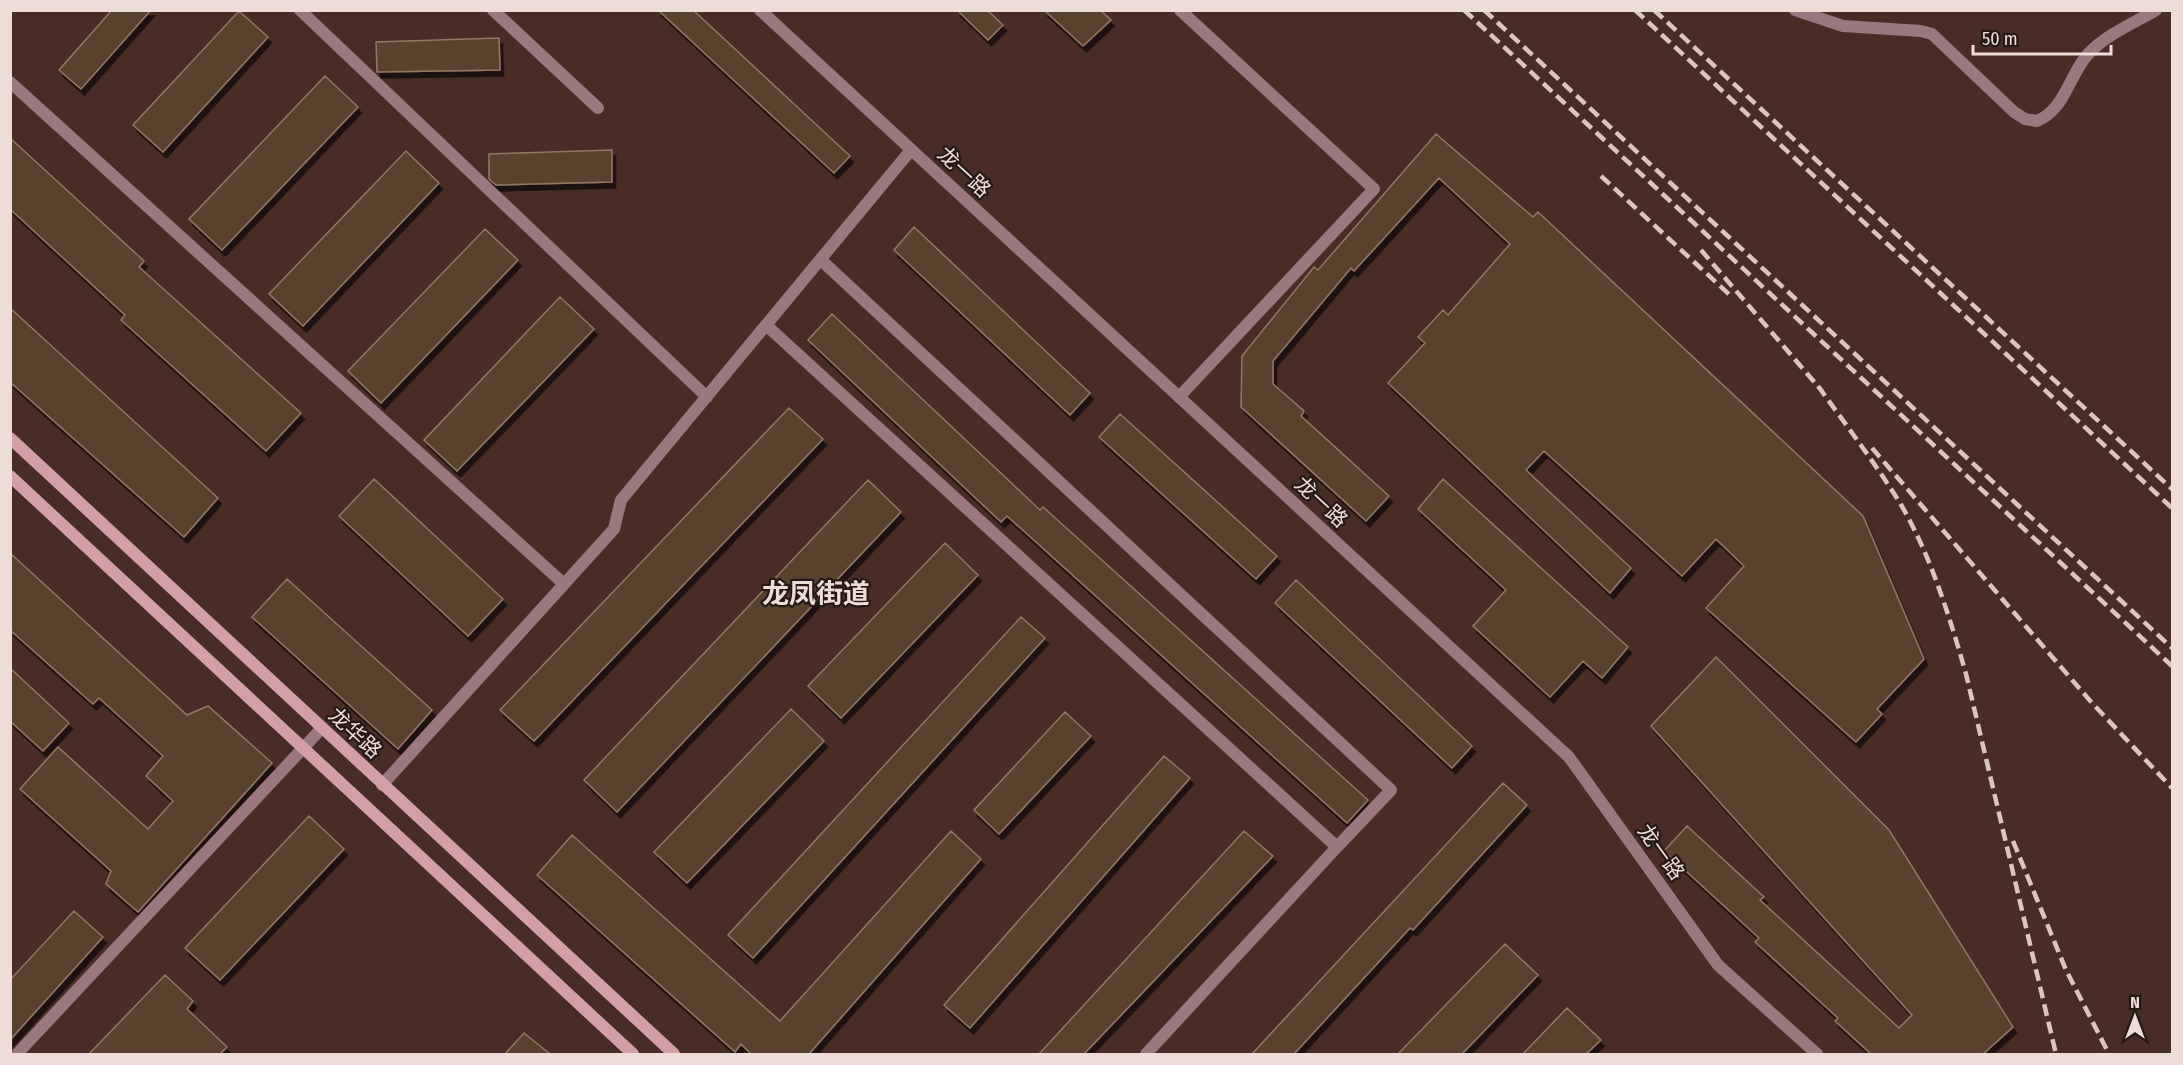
<svg xmlns="http://www.w3.org/2000/svg" width="2183" height="1065" font-family="'Fira Sans Condensed','Noto Sans SC',sans-serif">
  <defs>
    <filter id="shadow"><feDropShadow dx="3.5" dy="6" stdDeviation="0" flood-color="#0009"/></filter>
  </defs>
  <rect width="100%" height="100%" fill="#482d26"/>
  <path fill="#58422f" stroke="#917864" stroke-width="1.5" filter="url(#shadow)" d="M 112,10 L 151,10 L 81,89 L 59,70 Z
    M 658,10 L 693,10 L 850,156 L 834,173 Z
    M 957,10 L 987,10 L 1003,25 L 988,40 Z
    M 1044,10 L 1100,10 L 1111,20 L 1083,46 Z
    M 239,11 L 268,37 L 163,152 L 133,125 Z
    M 499,38 L 500,70 L 377,72 L 376,42 Z
    M 325,76 L 358,107 L 222,250 L 189,219 Z
    M 1436,134 L 1533,217 L 1538,212 L 1863,516 L 1924,659 L 1877,709 L 1882,714 L 1856,742 L 1706,608 L 1744,566 L 1716,539 L 1682,576 L 1544,451 L 1526,470 L 1631,568 L 1610,593 L 1388,383 L 1425,343 L 1418,337 L 1443,310 L 1448,315 L 1510,244 L 1439,178 L 1354,271 L 1351,268 L 1273,361 L 1273,384 L 1304,411 L 1301,416 L 1389,496 L 1366,521 L 1241,407 L 1242,356 L 1314,267 L 1318,270 Z
    M 10,138 L 144,261 L 139,267 L 301,413 L 266,451 L 121,320 L 125,315 L 10,209 Z
    M 612,150 L 612,182 L 496,185 L 489,179 L 489,154 Z
    M 406,151 L 439,183 L 303,326 L 269,294 Z
    M 914,227 L 1090,393 L 1070,415 L 894,250 Z
    M 485,229 L 518,260 L 381,403 L 348,371 Z
    M 560,297 L 594,329 L 457,471 L 424,440 Z
    M 10,308 L 218,498 L 184,537 L 10,382 Z
    M 832,314 L 1040,510 L 1043,507 L 1368,800 L 1347,823 L 1007,516 L 1001,522 L 808,340 Z
    M 789,408 L 823,439 L 534,741 L 500,710 Z
    M 1120,414 L 1277,556 L 1256,579 L 1099,437 Z
    M 374,479 L 503,599 L 468,636 L 339,516 Z
    M 1443,479 L 1628,647 L 1602,678 L 1583,661 L 1550,697 L 1473,626 L 1506,590 L 1418,509 Z
    M 868,480 L 901,512 L 617,812 L 584,780 Z
    M 945,543 L 978,575 L 841,718 L 808,686 Z
    M 10,553 L 187,715 L 208,706 L 272,763 L 138,912 L 106,884 L 111,871 L 20,789 L 58,747 L 148,829 L 173,801 L 146,776 L 163,756 L 99,698 L 93,704 L 10,630 Z
    M 287,579 L 432,710 L 398,749 L 252,617 Z
    M 1296,580 L 1472,746 L 1452,768 L 1275,603 Z
    M 1021,617 L 1045,638 L 753,958 L 728,935 Z
    M 1716,657 L 1889,830 L 2013,1027 L 1983,1054 L 1871,1054 L 1835,1021 L 1838,1018 L 1755,942 L 1759,938 L 1664,851 L 1687,826 L 1764,897 L 1760,900 L 1899,1028 L 1912,1015 L 1651,726 Z
    M 10,668 L 69,723 L 43,751 L 10,721 Z
    M 791,709 L 824,741 L 687,883 L 654,852 Z
    M 1065,712 L 1091,736 L 999,834 L 974,810 Z
    M 1164,756 L 1190,778 L 970,1028 L 944,1005 Z
    M 1503,783 L 1527,805 L 1413,930 L 1410,928 L 1294,1054 L 1252,1054 Z
    M 309,816 L 344,849 L 220,980 L 185,948 Z
    M 951,831 L 981,859 L 809,1054 L 751,1054 L 741,1044 L 735,1052 L 537,875 L 572,835 L 780,1021 Z
    M 1244,831 L 1273,856 L 1084,1054 L 1039,1054 Z
    M 74,911 L 103,937 L 10,1040 L 10,980 Z
    M 1505,944 L 1538,975 L 1462,1054 L 1398,1054 Z
    M 165,975 L 193,1001 L 187,1009 L 227,1047 L 220,1054 L 89,1054 Z
    M 1567,1008 L 1601,1040 L 1586,1054 L 1523,1054 Z
    M 524,1033 L 550,1054 L 505,1054 Z"/>
  <g fill="none" stroke-linecap="round" stroke-linejoin="round">
    <path stroke="#9a797e" stroke-width="12" d="M 300,10 L 707,397
      M 493,10 L 598,108
      M 1795,10 L 1843,26 L 1921,31 L 1932,34 L 2014,112 L 2025,119 L 2037,121 C 2066,109 2069,74 2089,53 C 2107,34 2134,23 2156,10
      M 10,82 L 564,584
      M 766,325 L 1337,847 L 1391,790 L 821,260
      M 1179,397 L 1374,189 L 1180,10
      M 382,785 L 614,529 L 621,500 L 911,150
      M 17,1054 L 321,729
      M 1146,1054 L 1337,847"/>
    <path stroke="#9a797e" stroke-width="12" d="M 760,10 L 1569,757 L 1718,965 L 1817,1054"/>
    <path stroke="#d39fa7" stroke-width="12" d="M 10,438 L 674,1054
      M 10,476 L 633,1054"/>
    <path stroke="#d9c6c1" stroke-width="4.5" stroke-dasharray="12 6" stroke-linecap="butt" d="M 1464,10 L 2172,666
      M 1484,10 L 2172,648
      M 1635,10 L 2172,508
      M 1654,10 L 2172,489
      M 1601,176 L 1732,297
      M 1701,250 L 1822,391
      M 1818,386 C 1846,425 1875,463 1900,503 C 1931,556 1949,615 1966,674 L 2056,1054
      M 1872,448 L 2092,703 L 2172,788
      M 2013,841 L 2066,970 L 2109,1054"/>
  </g>
  <g text-anchor="middle" dominant-baseline="central" stroke-width="4.5" stroke-linejoin="round" paint-order="stroke">
    <g font-size="21" fill="#eedcd7" stroke="#251916">
      <text transform="translate(964 172) rotate(43)">龙一路</text>
      <text transform="translate(1321 502) rotate(43)">龙一路</text>
      <text transform="translate(355 733) rotate(43)">龙华路</text>
      <text transform="translate(1661 852) rotate(54)">龙一路</text>
    </g>
    <g font-size="27" font-weight="bold" fill="#eedcd7" stroke="#251916">
      <text x="816" y="594">龙凤街道</text>
    </g>
  </g>
  <rect width="2183" height="1065" fill="none" stroke="#eedcd7" stroke-width="24"/>
  <g transform="translate(2135 1017)" stroke="#251916" stroke-width="4.5" paint-order="stroke">
  <path d="M0-4.5L10 22L0 15L-10 22Z" fill="#eedcd7"/>
  <text y="-9" font-size="16" font-weight="bold" text-anchor="middle" fill="#eedcd7">N</text>
  </g>
  <path d="M1973 45v9h138v-9" fill="none" stroke="#eedcd7" stroke-width="3"/>
  <text x="1982" y="45" font-size="18" fill="#eedcd7" stroke="#251916" stroke-width="4.5" paint-order="stroke">50 m</text>
</svg>
